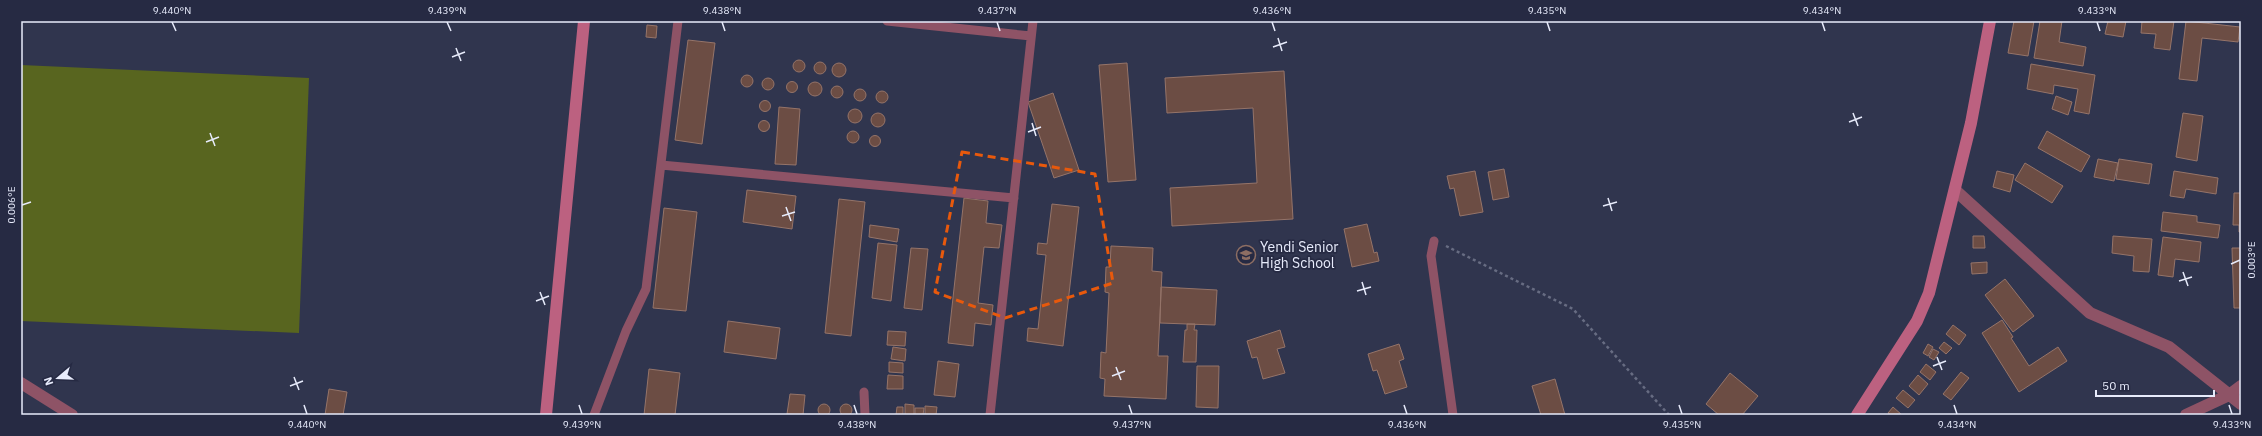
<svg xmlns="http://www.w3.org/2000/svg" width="2262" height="436" font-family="'IBM Plex Sans',sans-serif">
  <rect width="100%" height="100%" fill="#30354e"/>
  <path fill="#58651f" d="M 21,65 L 309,78 L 299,333 L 21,321 Z"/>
  <path fill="#6c4d44" stroke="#957469" d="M 2014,21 L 2034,21 L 2028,56 L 2008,53 Z
    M 2040,21 L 2062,21 L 2059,42 L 2086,47 L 2083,66 L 2034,58 Z
    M 2108,21 L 2126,21 L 2123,37 L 2105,34 Z
    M 2142,21 L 2174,21 L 2170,50 L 2154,48 L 2156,34 L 2141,33 Z
    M 2186,21 L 2240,27 L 2238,42 L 2202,38 L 2197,81 L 2179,79 Z
    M 647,25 L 657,26 L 656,38 L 646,37 Z
    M 688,40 L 715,43 L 702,144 L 675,140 Z
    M793 66a6 6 0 1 1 12 0a6 6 0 1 1-12 0Z
    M814 68a6 6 0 1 1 12 0a6 6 0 1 1-12 0Z
    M 1127,63 L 1136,180 L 1108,182 L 1099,65 Z
    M832 70a7 7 0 1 1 14 0a7 7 0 1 1-14 0Z
    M 2031,64 L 2095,75 L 2089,114 L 2074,111 L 2078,89 L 2054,85 L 2053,94 L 2027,89 Z
    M 1284,71 L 1293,219 L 1172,226 L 1170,188 L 1257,183 L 1253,108 L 1167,113 L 1165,78 Z
    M741 81a6 6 0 1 1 12 0a6 6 0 1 1-12 0Z
    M762 84a6 6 0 1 1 12 0a6 6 0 1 1-12 0Z
    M786.5 87a5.5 5.5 0 1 1 11 0a5.5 5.5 0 1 1-11 0Z
    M808 89a7 7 0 1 1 14 0a7 7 0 1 1-14 0Z
    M831 92a6 6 0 1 1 12 0a6 6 0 1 1-12 0Z
    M854 95a6 6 0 1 1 12 0a6 6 0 1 1-12 0Z
    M876 97a6 6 0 1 1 12 0a6 6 0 1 1-12 0Z
    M 1053,93 L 1079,170 L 1054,178 L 1028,102 Z
    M 2056,96 L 2072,102 L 2068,115 L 2052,109 Z
    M759.5 106a5.5 5.5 0 1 1 11 0a5.5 5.5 0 1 1-11 0Z
    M 779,107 L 800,109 L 796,165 L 775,164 Z
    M848 116a7 7 0 1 1 14 0a7 7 0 1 1-14 0Z
    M 2183,113 L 2203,116 L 2197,161 L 2176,157 Z
    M871 120a7 7 0 1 1 14 0a7 7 0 1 1-14 0Z
    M758.5 126a5.5 5.5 0 1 1 11 0a5.5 5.5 0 1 1-11 0Z
    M 2047,131 L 2090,156 L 2081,172 L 2038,148 Z
    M847 137a6 6 0 1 1 12 0a6 6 0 1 1-12 0Z
    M869.5 141a5.5 5.5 0 1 1 11 0a5.5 5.5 0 1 1-11 0Z
    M 2098,159 L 2118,163 L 2114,181 L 2094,177 Z
    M 2119,159 L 2152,164 L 2149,184 L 2116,179 Z
    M 2025,163 L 2063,186 L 2052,203 L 2015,180 Z
    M 1504,169 L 1509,197 L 1493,200 L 1488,172 Z
    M 1475,171 L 1483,212 L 1460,216 L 1454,188 L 1450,189 L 1447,176 Z
    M 1997,171 L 2014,175 L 2010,192 L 1993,187 Z
    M 2174,171 L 2218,178 L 2216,194 L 2186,189 L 2184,198 L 2170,196 Z
    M 747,190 L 796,196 L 792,229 L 743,222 Z
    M 2234,193 L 2241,193 L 2241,232 L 2239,232 L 2239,225 L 2233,225 Z
    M 964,198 L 988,201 L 986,223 L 1002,225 L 999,248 L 984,247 L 978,303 L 993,305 L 991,325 L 975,323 L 973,346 L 948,343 Z
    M 839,199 L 865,202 L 851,336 L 825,333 Z
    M 1052,204 L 1079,207 L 1063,346 L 1027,341 L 1028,328 L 1038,329 L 1046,255 L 1037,254 L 1038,243 L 1047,244 Z
    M 664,208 L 697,212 L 686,311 L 653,308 Z
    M 2163,212 L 2197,216 L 2197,222 L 2220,225 L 2218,238 L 2161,231 Z
    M 1367,224 L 1374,253 L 1377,252 L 1379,261 L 1352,267 L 1344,229 Z
    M 870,225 L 899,229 L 897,242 L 869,237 Z
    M 1973,236 L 1984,236 L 1985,248 L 1973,248 Z
    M 2113,236 L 2152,239 L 2149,272 L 2133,271 L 2134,256 L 2112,253 Z
    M 2163,237 L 2201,242 L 2199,262 L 2175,259 L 2173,277 L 2158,275 Z
    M 878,243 L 897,245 L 891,301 L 872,298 Z
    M 1111,246 L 1153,248 L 1152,271 L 1162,272 L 1158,356 L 1168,356 L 1166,399 L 1104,396 L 1105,379 L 1100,378 L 1101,352 L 1106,353 L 1109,293 L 1105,292 L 1106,267 L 1110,267 Z
    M 911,248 L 928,249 L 922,310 L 904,308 Z
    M 2232,248 L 2241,248 L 2241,308 L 2234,308 Z
    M 1987,262 L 1987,273 L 1972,274 L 1971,263 Z
    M 2005,279 L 2034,316 L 2013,332 L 1985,295 Z
    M 1161,287 L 1217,290 L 1215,325 L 1160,323 Z
    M 2002,320 L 2013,337 L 2011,338 L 2029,366 L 2058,347 L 2067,361 L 2019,392 L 1982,333 Z
    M 728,321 L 780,328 L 776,359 L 724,352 Z
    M 1187,324 L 1195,324 L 1194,330 L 1197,330 L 1196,362 L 1183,362 L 1185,330 L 1187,330 Z
    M 1953,325 L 1966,335 L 1959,345 L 1946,334 Z
    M 1280,330 L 1285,347 L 1277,349 L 1285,373 L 1263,379 L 1257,357 L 1252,358 L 1247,341 Z
    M 888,331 L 906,332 L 905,346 L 887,345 Z
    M 1944,342 L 1952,348 L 1946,354 L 1939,348 Z
    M 1399,344 L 1404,359 L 1399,361 L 1407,387 L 1385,394 L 1377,370 L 1373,371 L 1368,354 Z
    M 1928,344 L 1933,347 L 1928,356 L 1923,353 Z
    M 893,347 L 906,349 L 905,361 L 891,359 Z
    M 1933,349 L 1939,352 L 1934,360 L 1929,357 Z
    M 938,361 L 959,364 L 955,397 L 934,395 Z
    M 889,362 L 903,363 L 903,373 L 889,372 Z
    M 1926,364 L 1936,372 L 1930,380 L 1920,372 Z
    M 1197,366 L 1219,366 L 1218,408 L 1196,407 Z
    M 649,369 L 680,373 L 675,415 L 644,415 Z
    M 1961,372 L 1969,378 L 1951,400 L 1943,394 Z
    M 1730,373 L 1758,396 L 1742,415 L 1719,415 L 1706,404 Z
    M 888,375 L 903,376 L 903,389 L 887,389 Z
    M 1918,375 L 1928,384 L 1919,395 L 1909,386 Z
    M 1555,379 L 1565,415 L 1541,415 L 1532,386 Z
    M 329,389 L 347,392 L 343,415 L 325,415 Z
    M 1903,390 L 1915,400 L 1908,408 L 1896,398 Z
    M 790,394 L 805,395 L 803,415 L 787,414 Z
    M840 410a6 6 0 1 1 12 0a6 6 0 1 1-12 0Z
    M 905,404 L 914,405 L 914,415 L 905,415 Z
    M818 410a6 6 0 1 1 12 0a6 6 0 1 1-12 0Z
    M 925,406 L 937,407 L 936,415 L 925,415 Z
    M 897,407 L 903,407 L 903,415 L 896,415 Z
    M 1893,407 L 1902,415 L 1891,415 L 1888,413 Z
    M 915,408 L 924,408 L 923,415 L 915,415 Z"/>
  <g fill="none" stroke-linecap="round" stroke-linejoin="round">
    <path stroke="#676c82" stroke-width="2.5" stroke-dasharray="3 3" stroke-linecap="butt" d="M 1446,246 L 1573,309 L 1669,415"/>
    <path stroke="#8e5366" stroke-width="9" d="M 887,21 L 1031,36
      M 661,165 L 1014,198
      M 1434,241 L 1431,256 L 1453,415
      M 864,392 L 865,415
      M 594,415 L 626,331 L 646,289 L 678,21
      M 990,415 L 1033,21"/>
    <path stroke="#8e5366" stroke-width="12" d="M 1955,190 L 2090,313 L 2169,347 L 2241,404
      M 21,383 L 72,415
      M 2186,415 L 2229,395 L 2241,386"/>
    <path stroke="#bc6180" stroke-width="12" d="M 546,415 L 584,21
      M 1857,415 L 1917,321 L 1929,293 L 1971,123 L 1990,21"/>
  </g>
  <path fill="none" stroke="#e8590c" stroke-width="3" stroke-dasharray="8 5" stroke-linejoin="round" d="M 962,152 L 1095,174 L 1113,283 L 1005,318 L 935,292 Z"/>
  <path fill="none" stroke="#e7ebfb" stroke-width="1.5" d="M 172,22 L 176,31M 447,22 L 451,31M 722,22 L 725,31M 997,22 L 1000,31M 1272,22 L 1275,31M 1547,22 L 1550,31M 1822,22 L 1825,31M 2097,22 L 2100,31M 1278,38 L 1282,51M 1273,47 L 1287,42M 456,48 L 461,61M 452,57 L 465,52M 1853,113 L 1858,126M 1849,122 L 1862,117M 1032,123 L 1036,136M 1028,132 L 1041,127M 210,133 L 215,146M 206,142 L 219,137M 1608,198 L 1612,211M 22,205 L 31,202M 1603,206 L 1617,202M 786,207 L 791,221M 782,216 L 795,212M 2231,264 L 2240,260M 2183,272 L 2188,286M 2179,281 L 2192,277M 1362,282 L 1366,295M 1357,291 L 1371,287M 540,292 L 545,305M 536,301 L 549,296M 1937,357 L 1942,370M 1933,366 L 1946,361M 1116,367 L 1121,380M 1112,376 L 1125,371M 294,377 L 299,390M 290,386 L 303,381M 304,405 L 307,414M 579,405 L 582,414M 854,405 L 857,414M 1129,405 L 1132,414M 1404,405 L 1407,414M 1679,405 L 1682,414M 1954,405 L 1957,414M 2229,405 L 2232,414"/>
  <defs>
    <g id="school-ring" transform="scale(1)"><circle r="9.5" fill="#262a43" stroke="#8d6e63" stroke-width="1.5"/><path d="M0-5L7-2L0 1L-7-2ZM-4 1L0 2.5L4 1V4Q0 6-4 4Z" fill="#8d6e63"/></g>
  </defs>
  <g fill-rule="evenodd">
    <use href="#school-ring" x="1246" y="255"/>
  </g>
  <g text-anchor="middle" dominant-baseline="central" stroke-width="3.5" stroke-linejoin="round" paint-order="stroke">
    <g font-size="14" fill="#e7ebfb" stroke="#262a43" text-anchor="start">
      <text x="1260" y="247">Yendi Senior<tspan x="1260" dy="16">High School</tspan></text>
    </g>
  </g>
  <rect width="2262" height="436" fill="none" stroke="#262a43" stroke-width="44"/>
  <g transform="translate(58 378) rotate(251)" stroke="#262a43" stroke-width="3" paint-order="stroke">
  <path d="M0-3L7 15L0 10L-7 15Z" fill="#e7ebfb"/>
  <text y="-6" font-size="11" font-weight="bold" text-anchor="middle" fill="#e7ebfb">N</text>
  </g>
  <path d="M2096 390v6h118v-6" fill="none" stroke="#e7ebfb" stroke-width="2"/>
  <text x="2102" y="390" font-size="12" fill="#e7ebfb" stroke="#262a43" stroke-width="3" paint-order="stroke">50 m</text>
  <rect x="22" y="22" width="2218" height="392" fill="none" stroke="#e7ebfb" stroke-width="1.5"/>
  <g font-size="10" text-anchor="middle" fill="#e7ebfb">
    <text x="172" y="14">9.440°N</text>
    <text x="447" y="14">9.439°N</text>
    <text x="722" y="14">9.438°N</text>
    <text x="997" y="14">9.437°N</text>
    <text x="1272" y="14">9.436°N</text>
    <text x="1547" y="14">9.435°N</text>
    <text x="1822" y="14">9.434°N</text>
    <text x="2097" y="14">9.433°N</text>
    <text transform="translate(11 205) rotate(-90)" y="4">0.006°E</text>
    <text transform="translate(2251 260) rotate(-90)" y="4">0.003°E</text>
    <text x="307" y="428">9.440°N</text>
    <text x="582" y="428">9.439°N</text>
    <text x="857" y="428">9.438°N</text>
    <text x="1132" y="428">9.437°N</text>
    <text x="1407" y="428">9.436°N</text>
    <text x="1682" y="428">9.435°N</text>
    <text x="1957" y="428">9.434°N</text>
    <text x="2232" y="428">9.433°N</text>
  </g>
</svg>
